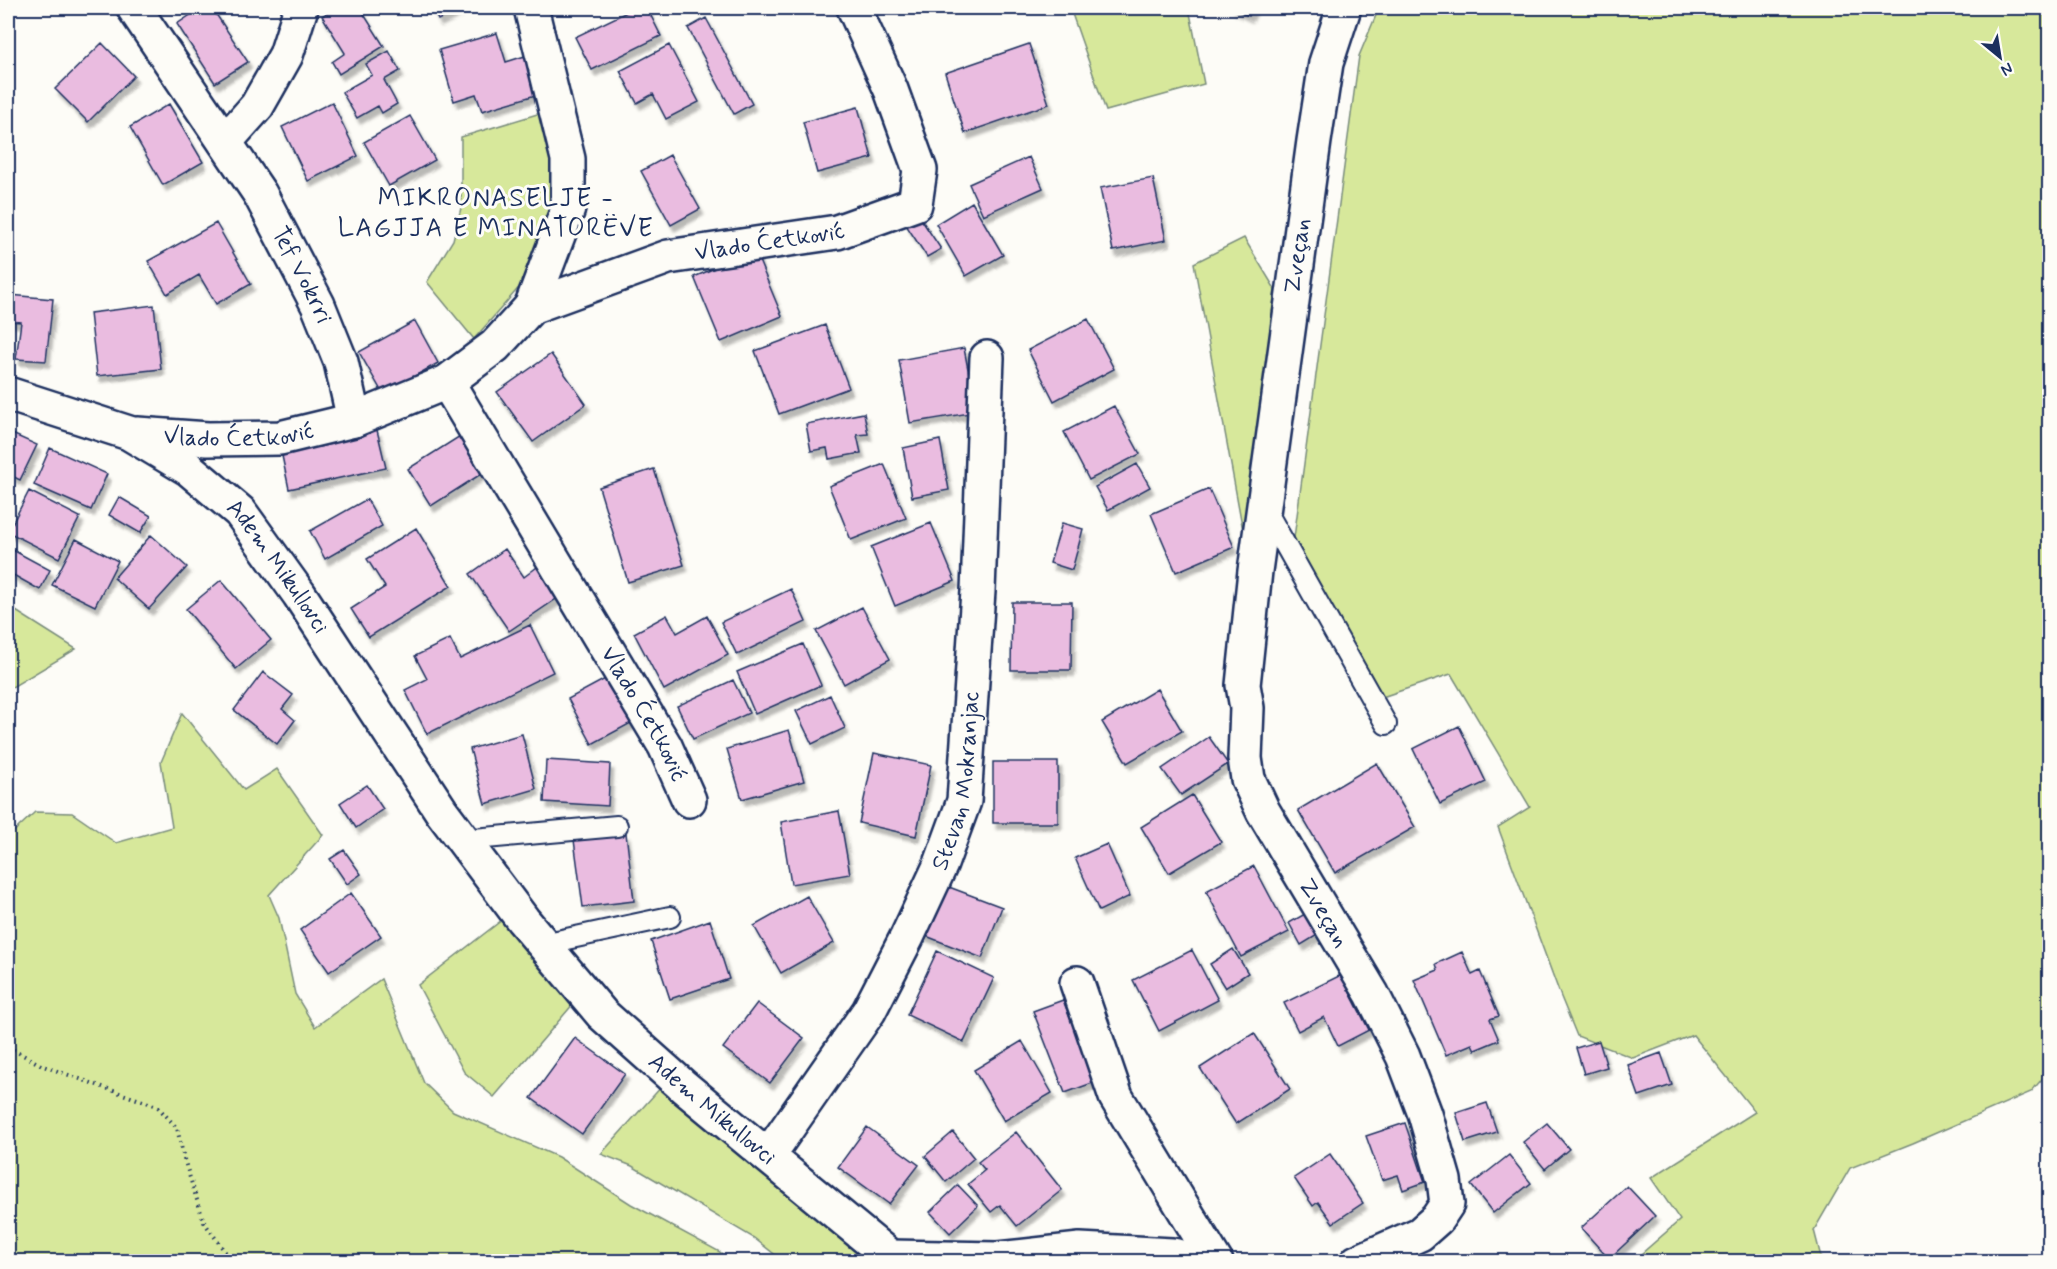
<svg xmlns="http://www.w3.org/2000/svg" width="2057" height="1269" font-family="Mynerve,sans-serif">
  <defs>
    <filter id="shadow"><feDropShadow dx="3.5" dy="6" stdDeviation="1.5" flood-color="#0004"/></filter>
  </defs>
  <rect width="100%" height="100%" fill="#fdfcf7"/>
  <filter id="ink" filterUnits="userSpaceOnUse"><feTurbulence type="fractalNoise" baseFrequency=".0167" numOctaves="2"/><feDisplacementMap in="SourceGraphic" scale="12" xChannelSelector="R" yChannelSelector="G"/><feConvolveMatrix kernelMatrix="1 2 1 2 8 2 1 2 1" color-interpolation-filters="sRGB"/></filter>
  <g filter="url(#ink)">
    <path fill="#d7e89b" stroke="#798c7c" stroke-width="1.5" d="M 1070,8 L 1189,8 L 1204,84 L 1106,111 Z
      M 1379,8 L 2049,8 L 2049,1071 L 2031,1092 L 1913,1143 L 1850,1168 L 1814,1230 L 1822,1261 L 1633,1261 L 1680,1220 L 1651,1178 L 1755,1112 L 1693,1035 L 1633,1058 L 1577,1036 L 1561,997 L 1498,827 L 1530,807 L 1451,674 L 1379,698 L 1291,560 L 1359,56 Z
      M 544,112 L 557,205 L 543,260 L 474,339 L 427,282 L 453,240 L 461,208 L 461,137 Z
      M 1244,238 L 1275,289 L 1246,547 L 1194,263 Z
      M 8,606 L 76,649 L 12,687 L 8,692 Z
      M 182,713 L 244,790 L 277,769 L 323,835 L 269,895 L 279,918 L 295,994 L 315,1027 L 381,979 L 424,1083 L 453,1111 L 558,1157 L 631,1204 L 720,1252 L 729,1261 L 8,1261 L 8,837 L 35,812 L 72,813 L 116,843 L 172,827 L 161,762 Z
      M 502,920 L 574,1003 L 494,1097 L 464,1072 L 418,985 Z
      M 663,1085 L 868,1256 L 863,1261 L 783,1261 L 754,1238 L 632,1166 L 601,1154 Z"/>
    <path fill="#eabce0" stroke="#1b2f5e" stroke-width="1.5" filter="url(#shadow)" d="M 201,8 L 212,8 L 248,62 L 215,83 L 177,24 Z
      M 335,8 L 360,8 L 384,46 L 339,74 L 332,62 L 345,53 L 322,16 Z
      M 432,8 L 457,8 L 458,10 L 438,20 Z
      M 635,8 L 647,8 L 661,36 L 592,70 L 575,37 Z
      M 1231,8 L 1253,8 L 1249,16 Z
      M 706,18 L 752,104 L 734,114 L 688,28 Z
      M 497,33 L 506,62 L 528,55 L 539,94 L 482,111 L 476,94 L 454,101 L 439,50 Z
      M 102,43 L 134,76 L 88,122 L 55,89 Z
      M 1029,44 L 1049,104 L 965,133 L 945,73 Z
      M 669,45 L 699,102 L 666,119 L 653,94 L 637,103 L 620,71 Z
      M 389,51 L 400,71 L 384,80 L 397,104 L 382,113 L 378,106 L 357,118 L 342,92 L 372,75 L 366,64 Z
      M 332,102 L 358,156 L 308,181 L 282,127 Z
      M 169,104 L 203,162 L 163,185 L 130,127 Z
      M 858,107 L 872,158 L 817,173 L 803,122 Z
      M 410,116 L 435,160 L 389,186 L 364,142 Z
      M 670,155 L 700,209 L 671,225 L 641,171 Z
      M 1029,157 L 1043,188 L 983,215 L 969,184 Z
      M 1153,178 L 1166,240 L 1113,251 L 1100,188 Z
      M 972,202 L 1003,255 L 966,276 L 936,224 Z
      M 919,216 L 941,249 L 927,257 L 906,225 Z
      M 216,223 L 251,284 L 216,304 L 199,275 L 167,294 L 148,261 Z
      M 755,251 L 782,316 L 721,342 L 694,277 Z
      M 10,295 L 53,299 L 46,361 L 16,359 L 21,322 L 8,321 Z
      M 154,305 L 161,369 L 97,376 L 90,313 Z
      M 1088,319 L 1114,369 L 1054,401 L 1028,350 Z
      M 415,321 L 438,363 L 383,394 L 359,352 Z
      M 825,325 L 849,388 L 779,414 L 755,351 Z
      M 964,348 L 976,412 L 910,423 L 899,360 Z
      M 551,354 L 586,404 L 533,442 L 497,392 Z
      M 1114,406 L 1140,454 L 1089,480 L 1064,432 Z
      M 864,413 L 868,434 L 857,435 L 861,453 L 829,459 L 827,448 L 811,451 L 806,424 Z
      M 377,430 L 386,468 L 289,489 L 281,451 Z
      M 468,431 L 492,467 L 431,506 L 408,469 Z
      M 10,433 L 37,445 L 20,480 L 8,474 L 8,438 Z
      M 940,440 L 949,490 L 912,497 L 903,448 Z
      M 50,448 L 107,474 L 91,510 L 34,485 Z
      M 884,464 L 906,518 L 851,540 L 829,486 Z
      M 1137,464 L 1150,487 L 1108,510 L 1095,487 Z
      M 654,469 L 684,565 L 628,582 L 599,487 Z
      M 1209,489 L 1234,547 L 1176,572 L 1151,514 Z
      M 29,491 L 80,517 L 59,558 L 8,532 Z
      M 119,497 L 151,516 L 140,533 L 109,515 Z
      M 367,499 L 382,526 L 325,559 L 310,531 Z
      M 931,523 L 955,581 L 895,606 L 871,547 Z
      M 1062,523 L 1083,529 L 1072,570 L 1050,563 Z
      M 416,528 L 451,586 L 369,637 L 351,609 L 385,587 L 367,559 Z
      M 151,535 L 187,567 L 149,609 L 114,578 Z
      M 76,539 L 118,561 L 95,606 L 52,585 Z
      M 11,549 L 50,570 L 40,590 L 8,572 L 8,556 Z
      M 505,549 L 524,577 L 541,564 L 562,595 L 509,631 L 470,574 Z
      M 221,580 L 271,640 L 236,669 L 186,609 Z
      M 791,589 L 806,622 L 737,655 L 721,622 Z
      M 1012,602 L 1072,602 L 1071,670 L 1011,670 Z
      M 862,607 L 890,659 L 844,684 L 816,631 Z
      M 667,615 L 677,633 L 707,616 L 728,655 L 664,690 L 634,633 Z
      M 530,625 L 553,672 L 427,734 L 405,690 L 427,679 L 415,656 L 450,639 L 460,659 Z
      M 803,644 L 821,685 L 755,714 L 737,672 Z
      M 620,671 L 644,716 L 592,744 L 568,699 Z
      M 263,672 L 293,695 L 282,709 L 295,720 L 277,744 L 234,710 Z
      M 733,680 L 749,713 L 693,739 L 677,706 Z
      M 1157,689 L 1182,731 L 1127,763 L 1102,722 Z
      M 830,695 L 845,728 L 812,744 L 796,711 Z
      M 1459,726 L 1486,782 L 1440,804 L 1413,749 Z
      M 789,730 L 804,781 L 742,799 L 727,749 Z
      M 522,734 L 536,789 L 485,804 L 470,749 Z
      M 1209,737 L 1228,764 L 1181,795 L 1162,769 Z
      M 874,753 L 931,765 L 916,836 L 859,823 Z
      M 546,760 L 610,764 L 608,806 L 544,802 Z
      M 993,762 L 1058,762 L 1058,823 L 993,823 Z
      M 1377,763 L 1415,827 L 1335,873 L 1298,810 Z
      M 367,785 L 383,809 L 356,828 L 340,803 Z
      M 1192,795 L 1221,842 L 1169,873 L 1141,827 Z
      M 839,811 L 850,874 L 791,884 L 781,822 Z
      M 626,833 L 634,901 L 583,907 L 574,840 Z
      M 1107,844 L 1130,896 L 1099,911 L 1075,858 Z
      M 344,850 L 361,874 L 347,884 L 330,859 Z
      M 1254,866 L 1289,932 L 1241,957 L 1206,891 Z
      M 941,884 L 1002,907 L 982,958 L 921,934 Z
      M 351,893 L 381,936 L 329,972 L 300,930 Z
      M 807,896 L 834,943 L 781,973 L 754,926 Z
      M 1312,910 L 1324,931 L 1301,945 L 1289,923 Z
      M 710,920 L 729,979 L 670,999 L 651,941 Z
      M 1233,949 L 1248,973 L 1225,988 L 1210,964 Z
      M 1192,950 L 1218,1000 L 1159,1031 L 1133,980 Z
      M 937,951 L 994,978 L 964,1042 L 907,1015 Z
      M 1462,952 L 1472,975 L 1480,971 L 1499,1016 L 1490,1019 L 1499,1040 L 1475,1050 L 1472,1044 L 1446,1055 L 1414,980 L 1438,970 L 1436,964 Z
      M 1341,975 L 1369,1030 L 1338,1046 L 1324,1017 L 1298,1031 L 1284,1003 Z
      M 1063,1000 L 1095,1082 L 1065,1093 L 1033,1011 Z
      M 757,1003 L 804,1038 L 770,1083 L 723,1048 Z
      M 1254,1033 L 1290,1089 L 1236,1124 L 1200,1068 Z
      M 575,1038 L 625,1074 L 582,1134 L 531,1098 Z
      M 1022,1041 L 1052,1093 L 1004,1121 L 974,1070 Z
      M 1599,1041 L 1607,1067 L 1584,1074 L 1576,1048 Z
      M 1661,1053 L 1672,1085 L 1639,1096 L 1628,1065 Z
      M 1487,1103 L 1497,1132 L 1465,1142 L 1456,1113 Z
      M 1405,1123 L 1425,1182 L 1403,1190 L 1398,1175 L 1382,1180 L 1366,1136 Z
      M 1547,1123 L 1569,1149 L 1545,1169 L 1523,1142 Z
      M 867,1127 L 919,1165 L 889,1204 L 838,1167 Z
      M 953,1132 L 974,1158 L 946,1182 L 925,1156 Z
      M 1016,1132 L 1062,1190 L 1017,1226 L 1000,1205 L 991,1212 L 968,1184 L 985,1170 L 978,1162 Z
      M 1330,1154 L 1363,1203 L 1333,1223 L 1318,1202 L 1313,1206 L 1294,1178 Z
      M 1509,1155 L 1531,1183 L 1493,1213 L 1471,1185 Z
      M 958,1185 L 978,1206 L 950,1233 L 930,1212 Z
      M 1627,1186 L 1655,1216 L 1609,1259 L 1581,1228 Z"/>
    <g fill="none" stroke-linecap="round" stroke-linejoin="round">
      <g stroke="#1b2f5e" stroke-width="24">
        <path id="service" d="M 1265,509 L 1386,724
          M 463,840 L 617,826
          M 543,944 L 670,917"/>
      </g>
      <g stroke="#1b2f5e" stroke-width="38">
        <g id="minor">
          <path id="s1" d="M 134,8 L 260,194 L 318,305 L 341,362 L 354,420"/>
          <path id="s2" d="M 1344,8 L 1326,63 L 1314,141 L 1255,571 L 1243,685 L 1247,708 L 1245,758 L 1248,779 L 1263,811 L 1372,994 L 1403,1056 L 1425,1114 L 1444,1180 L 1447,1204 L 1437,1219 L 1420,1234 L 1357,1262"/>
          <path d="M 225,142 L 257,106 L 286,55 L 301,8"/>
          <path d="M 531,307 L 568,209 L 568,159 L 531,8"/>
          <path id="s3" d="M 447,382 L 665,746 L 689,800"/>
          <path id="s4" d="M 8,394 L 129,433 L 189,469 L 240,512 L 299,594 L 442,812 L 523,920 L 602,1014 L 684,1087 L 890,1257 L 893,1262"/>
          <path id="s5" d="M 137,434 L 208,439 L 280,438 L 354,420 L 447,382 L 495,346 L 531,307 L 668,257 L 837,232 L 915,204 L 920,170 L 891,90 L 854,8"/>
          <path d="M 1077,983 L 1116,1097 L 1216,1262"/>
          <path id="s6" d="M 768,1156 L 869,1011 L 907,937 L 941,864 L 964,801 L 978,591 L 987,358"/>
          <path d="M 890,1257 L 998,1259 L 1080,1250 L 1172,1255 L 1206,1262"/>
        </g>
      </g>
      <path stroke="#1b2f5e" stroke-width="4" stroke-dasharray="1.5 4.5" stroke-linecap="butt" d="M 8,1047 L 43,1066 L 157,1106 L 177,1128 L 184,1159 L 204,1222 L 226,1253 L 239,1262"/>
      <use href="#service" stroke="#fdfcf7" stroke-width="20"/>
      <use href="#minor" stroke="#fdfcf7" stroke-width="33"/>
    </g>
  </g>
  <g text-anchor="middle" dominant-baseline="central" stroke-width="6" stroke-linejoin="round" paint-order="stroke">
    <g font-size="24" fill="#1b2f5e" stroke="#fdfcf7">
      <text stroke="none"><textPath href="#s5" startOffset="681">Vlado Ćetković</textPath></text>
      <text transform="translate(1298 256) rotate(-82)">Zveçan</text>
      <text stroke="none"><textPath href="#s1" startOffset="316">Tef Vokrri</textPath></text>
      <text stroke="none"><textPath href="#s5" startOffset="102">Vlado Ćetković</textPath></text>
      <text stroke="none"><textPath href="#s4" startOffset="330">Adem Mikullovci</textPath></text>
      <text stroke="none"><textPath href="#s3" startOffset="386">Vlado Ćetković</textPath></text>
      <text stroke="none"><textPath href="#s6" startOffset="426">Stevan Mokranjac</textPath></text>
      <text stroke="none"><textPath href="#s2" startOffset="934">Zveçan</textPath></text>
      <text stroke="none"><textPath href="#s4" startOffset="1029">Adem Mikullovci</textPath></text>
    </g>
    <g font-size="26" letter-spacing="1.5" fill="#1b2f5e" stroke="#fdfcf7">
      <text x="496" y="199">MIKRONASELJE -<tspan x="496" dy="30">LAGJJA E MINATORËVE</tspan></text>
    </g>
  </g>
  <rect width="2057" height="1269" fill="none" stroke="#fdfcf7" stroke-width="30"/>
  <rect x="15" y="15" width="2027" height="1239" fill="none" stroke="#1b2f5e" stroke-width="2" filter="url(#ink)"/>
  <g transform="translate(2000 57) rotate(150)" stroke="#fdfcf7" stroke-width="4.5" paint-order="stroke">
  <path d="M0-4.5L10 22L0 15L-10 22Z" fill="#1b2f5e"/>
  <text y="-9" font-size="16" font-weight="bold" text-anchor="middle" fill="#1b2f5e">N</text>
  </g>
</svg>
